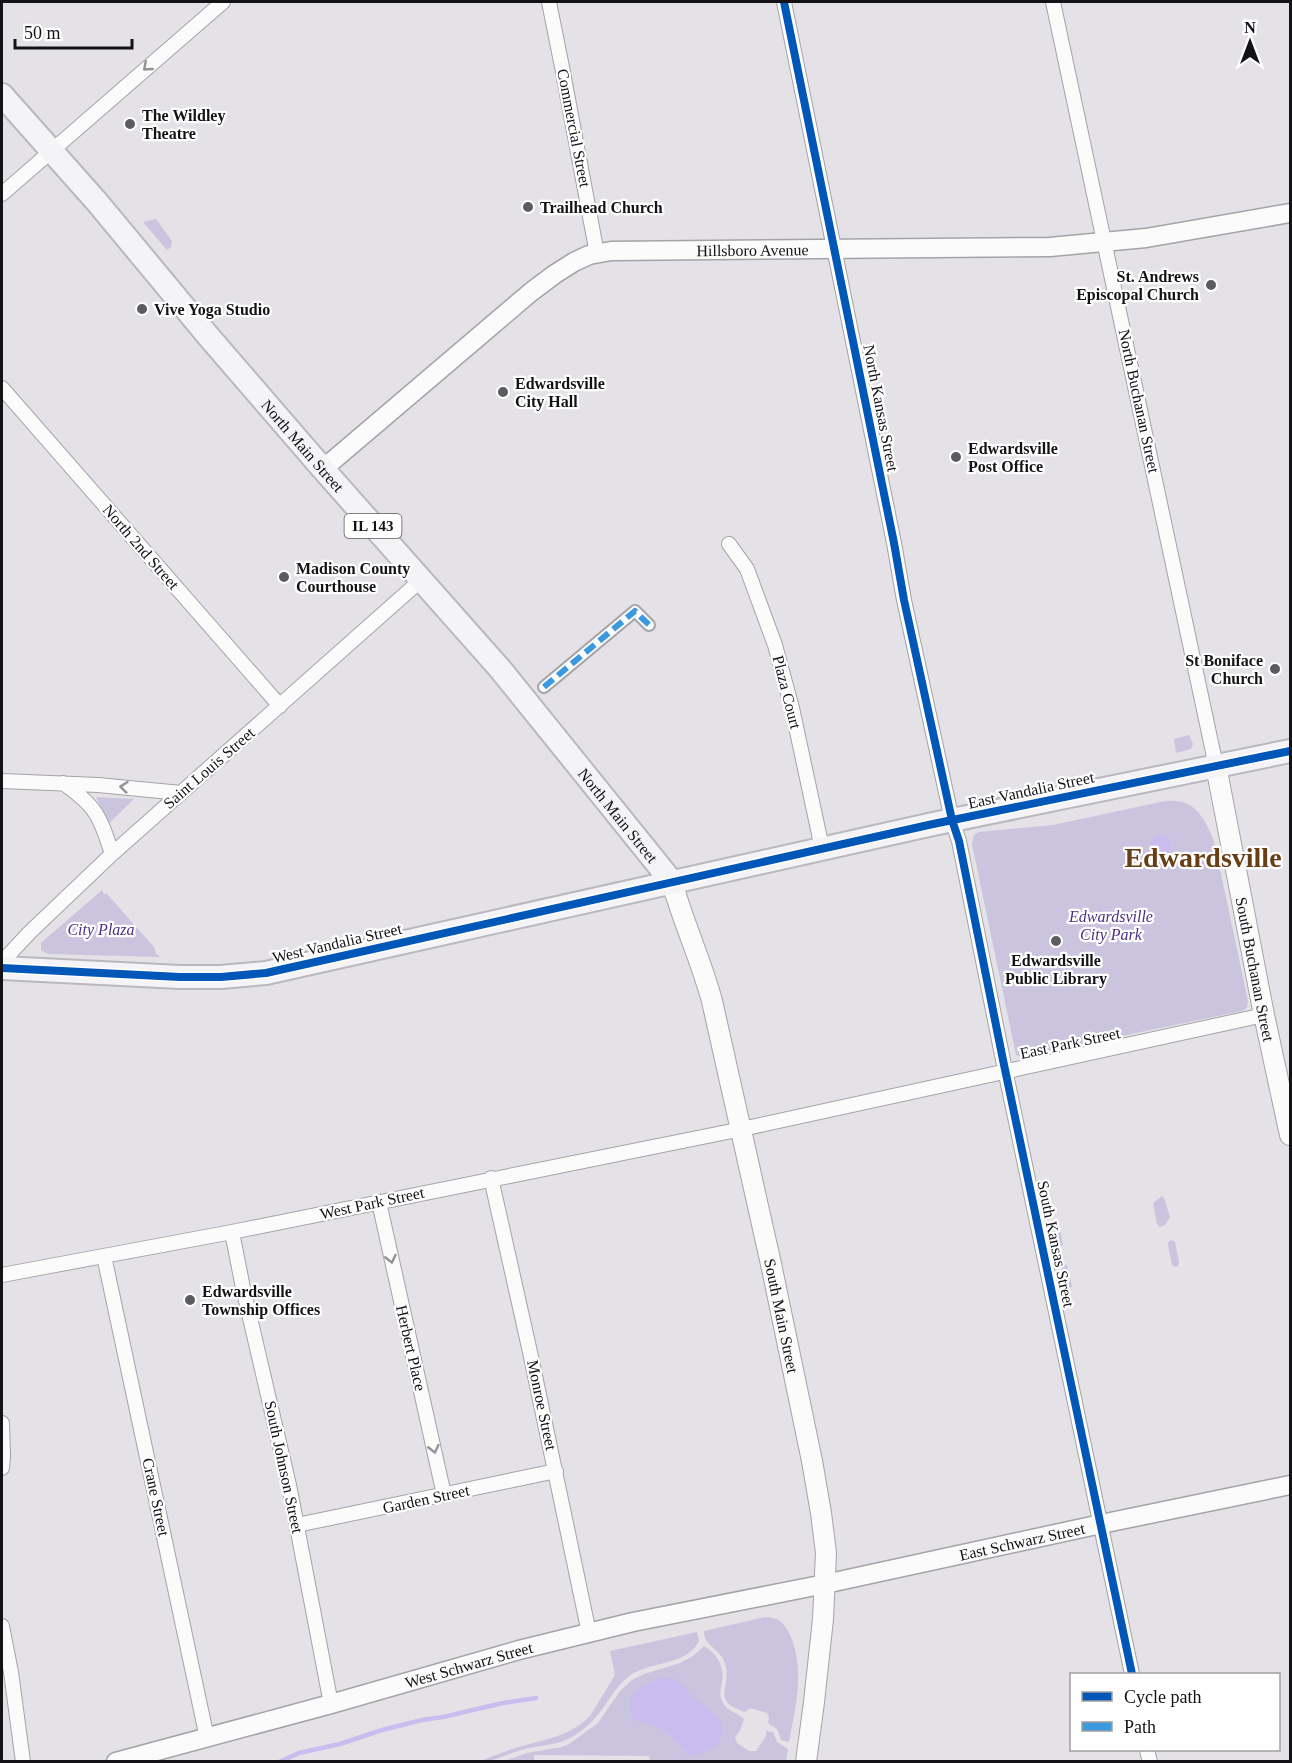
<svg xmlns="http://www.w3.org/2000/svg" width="1292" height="1763" font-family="'Times New Roman',serif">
  <rect width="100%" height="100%" fill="#e4e2e7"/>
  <path fill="#cbc4df" d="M 156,219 L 172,241 L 171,247 L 167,250 L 143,222 Z
    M 1189,735 L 1193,744 L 1191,749 L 1176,753 L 1174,739 Z
    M 96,797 L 134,799 L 108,824 Z
    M 1165,801 C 1195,798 1204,817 1214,841 L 1248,1001 L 1247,1008 L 1242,1011 L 1021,1057 L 1016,1055 L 972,844 L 974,835 L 979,832 L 989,831 L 1053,825 Z
    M 102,890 L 104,894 L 107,894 L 154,947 L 156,954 L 161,957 L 48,954 L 41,950 L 41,943 Z
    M 1162,1196 L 1164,1198 L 1170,1217 L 1165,1225 L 1160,1227 L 1157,1224 L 1153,1203 Z
    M 1056,1221 L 1059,1224 L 1063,1245 L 1057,1248 L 1052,1223 Z
    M 1172,1240 L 1175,1242 L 1179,1262 L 1178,1266 L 1175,1267 L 1172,1265 L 1168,1245 L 1168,1242 Z
    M 1063,1263 L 1067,1265 L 1072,1286 L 1069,1290 L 1066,1289 L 1061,1265 Z
    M 765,1617 C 778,1617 785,1623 790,1635 C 805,1669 796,1706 789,1742 L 781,1740 L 777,1729 L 768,1723 L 769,1718 L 767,1713 L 750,1708 L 745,1712 C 707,1699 735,1686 724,1661 C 719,1649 703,1644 704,1631 Z
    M 697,1632 L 699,1641 C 687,1665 655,1661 634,1673 C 616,1683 609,1703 595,1718 C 587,1728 570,1740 557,1743 C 546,1746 535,1746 525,1749 C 510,1752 496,1762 481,1761 C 495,1755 510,1749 526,1745 C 552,1738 570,1735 590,1716 L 615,1675 L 610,1651 Z
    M 704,1646 C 717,1653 725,1667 722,1682 C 721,1689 719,1695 722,1701 C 726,1711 737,1712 744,1719 L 740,1731 L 735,1737 L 737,1743 L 749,1751 L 756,1751 L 766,1736 L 766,1731 L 773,1732 L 777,1742 L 788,1749 L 786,1762 L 650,1762 L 649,1756 L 534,1755 L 534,1761 L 502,1762 L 527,1753 L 561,1747 L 569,1744 L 598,1723 L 620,1691 L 632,1680 L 644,1674 L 680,1663 L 693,1656 Z"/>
  <path fill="#cabcef" d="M1151 845a10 10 0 1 1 20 0a10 10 0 1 1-20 0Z
    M 660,1678 C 664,1678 670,1677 674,1679 C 682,1682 686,1690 691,1695 C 705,1708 738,1723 715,1746 C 708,1753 697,1753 689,1757 C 675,1738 659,1723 635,1721 L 631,1716 L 632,1712 L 630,1710 C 629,1689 643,1685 660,1678 Z"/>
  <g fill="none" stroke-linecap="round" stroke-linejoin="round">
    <path stroke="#cabcef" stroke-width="4.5" d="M 279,1762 L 299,1753 L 340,1744 L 382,1730 L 422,1720 L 443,1717 L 503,1703 L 536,1698"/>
    <g stroke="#a4a3a6" stroke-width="14">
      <path id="pedestrian" d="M 544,687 L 635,611 L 649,625"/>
    </g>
    <g stroke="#a4a3a6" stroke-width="16">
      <path id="minor" d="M 549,2 L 562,67 L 597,254
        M 784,2 L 894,543 L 904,600 L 952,820 L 959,841 L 1003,1060 L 1132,1674
        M 1053,2 L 1216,766
        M 2,194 L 223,2
        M 2,388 L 280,706
        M 729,544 L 747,569 L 775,645 L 792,708 L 822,848
        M 2,781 L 98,785 L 181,793
        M 63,783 C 96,806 100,816 112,854
        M 2,962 L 29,933 L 112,854 L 421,580
        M 491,1178 L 530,1352 L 589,1633
        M 379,1202 L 444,1495
        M 232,1232 L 243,1288 L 289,1485 L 331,1704
        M 104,1256 L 207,1738
        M 2,1275 L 232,1232 L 742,1129 L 1264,1015
        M 2,1423 L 3,1456 L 2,1468
        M 297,1525 L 556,1471
        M 2,1626 L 11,1672 L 23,1762
        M 1147,1750 L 1150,1762"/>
    </g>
    <g stroke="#a4a3a6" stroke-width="21">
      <g id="tertiary">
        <path id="s1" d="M 323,469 L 531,292 L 555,274 L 574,262 L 589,255 L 611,251 L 1050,247 L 1146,238 L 1290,213"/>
        <path id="s2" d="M 116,1762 L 331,1704 L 519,1650 L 633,1622 L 825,1584 L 1101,1524 L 1290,1485"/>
      </g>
    </g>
    <g stroke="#a4a3a6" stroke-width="22">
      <g id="secondary">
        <path id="s3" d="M 1216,766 L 1264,1015 L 1290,1135"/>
        <path id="s4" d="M 672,882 C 683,922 701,960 712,1001 L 771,1264 L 812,1461 L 821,1513 L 826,1553 L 823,1619 L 814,1702 L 806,1762"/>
      </g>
    </g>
    <g stroke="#bab8bf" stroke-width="26">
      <g id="primary">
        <path id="s5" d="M 2,95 L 97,202 L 209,337 L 323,469 L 501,670 L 672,882"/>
        <path d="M 2,968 L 180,977 L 221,977 L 266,973 L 933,824 L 1290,751"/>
      </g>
    </g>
    <use href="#pedestrian" stroke="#fbfbfb" stroke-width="10"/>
    <use href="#minor" stroke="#fbfbfb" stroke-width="14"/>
    <use href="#tertiary" stroke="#fbfbfb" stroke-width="18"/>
    <use href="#secondary" stroke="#fbfbfb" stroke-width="20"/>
    <use href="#primary" stroke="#f4f4f6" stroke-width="22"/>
    <path stroke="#3b9adf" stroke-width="6" stroke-dasharray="12 6" stroke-linecap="butt" d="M 544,687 L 635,611 L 649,625"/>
    <g stroke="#fff" stroke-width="11">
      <path id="cycleway" d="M 784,2 L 894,543 L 904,600 L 952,820 L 959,841 L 1003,1060 L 1132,1674
        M 2,968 L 180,977 L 221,977 L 266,973 L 933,824 L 1290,751"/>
    </g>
    <use href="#cycleway" stroke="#0057b8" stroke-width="8"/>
  </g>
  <defs><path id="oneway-chevron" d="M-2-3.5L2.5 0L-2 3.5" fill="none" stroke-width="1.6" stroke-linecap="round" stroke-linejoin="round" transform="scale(1.5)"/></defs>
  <g stroke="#939294">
    <use href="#oneway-chevron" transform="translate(147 67) rotate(139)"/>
    <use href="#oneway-chevron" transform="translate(124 787) rotate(-174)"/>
    <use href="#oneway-chevron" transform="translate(391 1259) rotate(77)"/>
    <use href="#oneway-chevron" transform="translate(434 1449) rotate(77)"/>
  </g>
  <g fill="#5c5b5e" stroke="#fff" stroke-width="2">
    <circle cx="130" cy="124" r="6"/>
    <circle cx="528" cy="207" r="6"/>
    <circle cx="1211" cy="285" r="6"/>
    <circle cx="142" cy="309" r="6"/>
    <circle cx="503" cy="392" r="6"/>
    <circle cx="956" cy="457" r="6"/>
    <circle cx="284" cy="577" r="6"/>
    <circle cx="1275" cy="669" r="6"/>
    <circle cx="1056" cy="941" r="6"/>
    <circle cx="190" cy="1300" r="6"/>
  </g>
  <g text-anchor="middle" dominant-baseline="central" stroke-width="4.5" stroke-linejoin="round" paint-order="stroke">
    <rect fill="#fff" stroke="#5a595b" stroke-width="1.5" x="344.5" y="514" width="57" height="24" rx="4.5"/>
    <g font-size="15" font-weight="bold" fill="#131215">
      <text x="373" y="526">IL 143</text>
    </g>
    <g font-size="16" font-weight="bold" fill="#131215" stroke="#fff" text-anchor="start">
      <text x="142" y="115">The Wildley<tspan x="142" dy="18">Theatre</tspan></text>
      <text x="540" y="207">Trailhead Church</text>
      <text x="1199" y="276" text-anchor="end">St. Andrews<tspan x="1199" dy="18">Episcopal Church</tspan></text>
      <text x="154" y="309">Vive Yoga Studio</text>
      <text x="515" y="383">Edwardsville<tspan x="515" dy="18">City Hall</tspan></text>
      <text x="968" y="448">Edwardsville<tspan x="968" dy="18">Post Office</tspan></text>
      <text x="296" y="568">Madison County<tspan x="296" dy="18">Courthouse</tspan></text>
      <text x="1263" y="660" text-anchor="end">St Boniface<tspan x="1263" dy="18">Church</tspan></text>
      <text x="1056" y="960" text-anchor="middle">Edwardsville<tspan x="1056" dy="18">Public Library</tspan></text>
      <text x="202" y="1291">Edwardsville<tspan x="202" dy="18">Township Offices</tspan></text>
    </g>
    <g font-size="16" fill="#131215" stroke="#fff">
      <text transform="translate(574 128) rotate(79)">Commercial Street</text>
      <text stroke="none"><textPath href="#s1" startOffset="506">Hillsboro Avenue</textPath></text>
      <text transform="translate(1139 401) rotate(78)">North Buchanan Street</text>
      <text transform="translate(881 408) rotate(79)">North Kansas Street</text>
      <text stroke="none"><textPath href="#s5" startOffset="462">North Main Street</textPath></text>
      <text transform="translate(141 547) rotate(49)">North 2nd Street</text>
      <text transform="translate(787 692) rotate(76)">Plaza Court</text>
      <text transform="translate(209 768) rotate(-41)">Saint Louis Street</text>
      <text transform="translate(1031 790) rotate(-12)">East Vandalia Street</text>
      <text stroke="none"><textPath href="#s5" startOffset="948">North Main Street</textPath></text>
      <text transform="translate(337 943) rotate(-13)">West Vandalia Street</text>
      <text stroke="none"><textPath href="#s3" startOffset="207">South Buchanan Street</textPath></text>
      <text transform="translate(1070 1043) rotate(-12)">East Park Street</text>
      <text transform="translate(372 1203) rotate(-12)">West Park Street</text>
      <text transform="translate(1056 1244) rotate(78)">South Kansas Street</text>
      <text stroke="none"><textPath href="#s4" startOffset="448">South Main Street</textPath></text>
      <text transform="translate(411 1348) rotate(77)">Herbert Place</text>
      <text transform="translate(542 1405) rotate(78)">Monroe Street</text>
      <text transform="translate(284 1467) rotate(78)">South Johnson Street</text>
      <text transform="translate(156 1497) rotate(78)">Crane Street</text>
      <text transform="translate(426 1499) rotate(-12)">Garden Street</text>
      <text stroke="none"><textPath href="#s2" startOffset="933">East Schwarz Street</textPath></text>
      <text stroke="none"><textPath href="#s2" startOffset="366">West Schwarz Street</textPath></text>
    </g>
    <g font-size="16" font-style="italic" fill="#4e3083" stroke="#fff">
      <text x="1111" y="916">Edwardsville<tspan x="1111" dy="18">City Park</tspan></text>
      <text x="101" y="929">City Plaza</text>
    </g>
    <g font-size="28" font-weight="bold" fill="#683e15" stroke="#fff">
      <text x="1203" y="857">Edwardsville</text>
    </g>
  </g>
  <rect width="1292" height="1763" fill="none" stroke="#131215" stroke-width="6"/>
  <rect x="1070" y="1673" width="210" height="78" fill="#ffffff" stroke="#a1a0a1" stroke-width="1.5"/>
  <rect x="1082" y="1692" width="30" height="9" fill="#0057b8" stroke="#a1a0a1" stroke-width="1.5"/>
  <text x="1124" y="1703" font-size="18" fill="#131215">Cycle path</text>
  <rect x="1082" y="1722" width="30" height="9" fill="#3b9adf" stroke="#a1a0a1" stroke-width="1.5"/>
  <text x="1124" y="1733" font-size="18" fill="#131215">Path</text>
  <g transform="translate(1250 42)" stroke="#ffffff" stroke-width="4.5" paint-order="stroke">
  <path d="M0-4.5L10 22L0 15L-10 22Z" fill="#131215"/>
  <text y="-9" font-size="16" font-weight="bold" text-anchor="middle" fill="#131215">N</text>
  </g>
  <path d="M15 39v9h117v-9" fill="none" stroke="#131215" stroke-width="3"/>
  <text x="24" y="39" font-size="18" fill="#131215" stroke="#ffffff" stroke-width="4.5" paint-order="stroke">50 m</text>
</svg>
